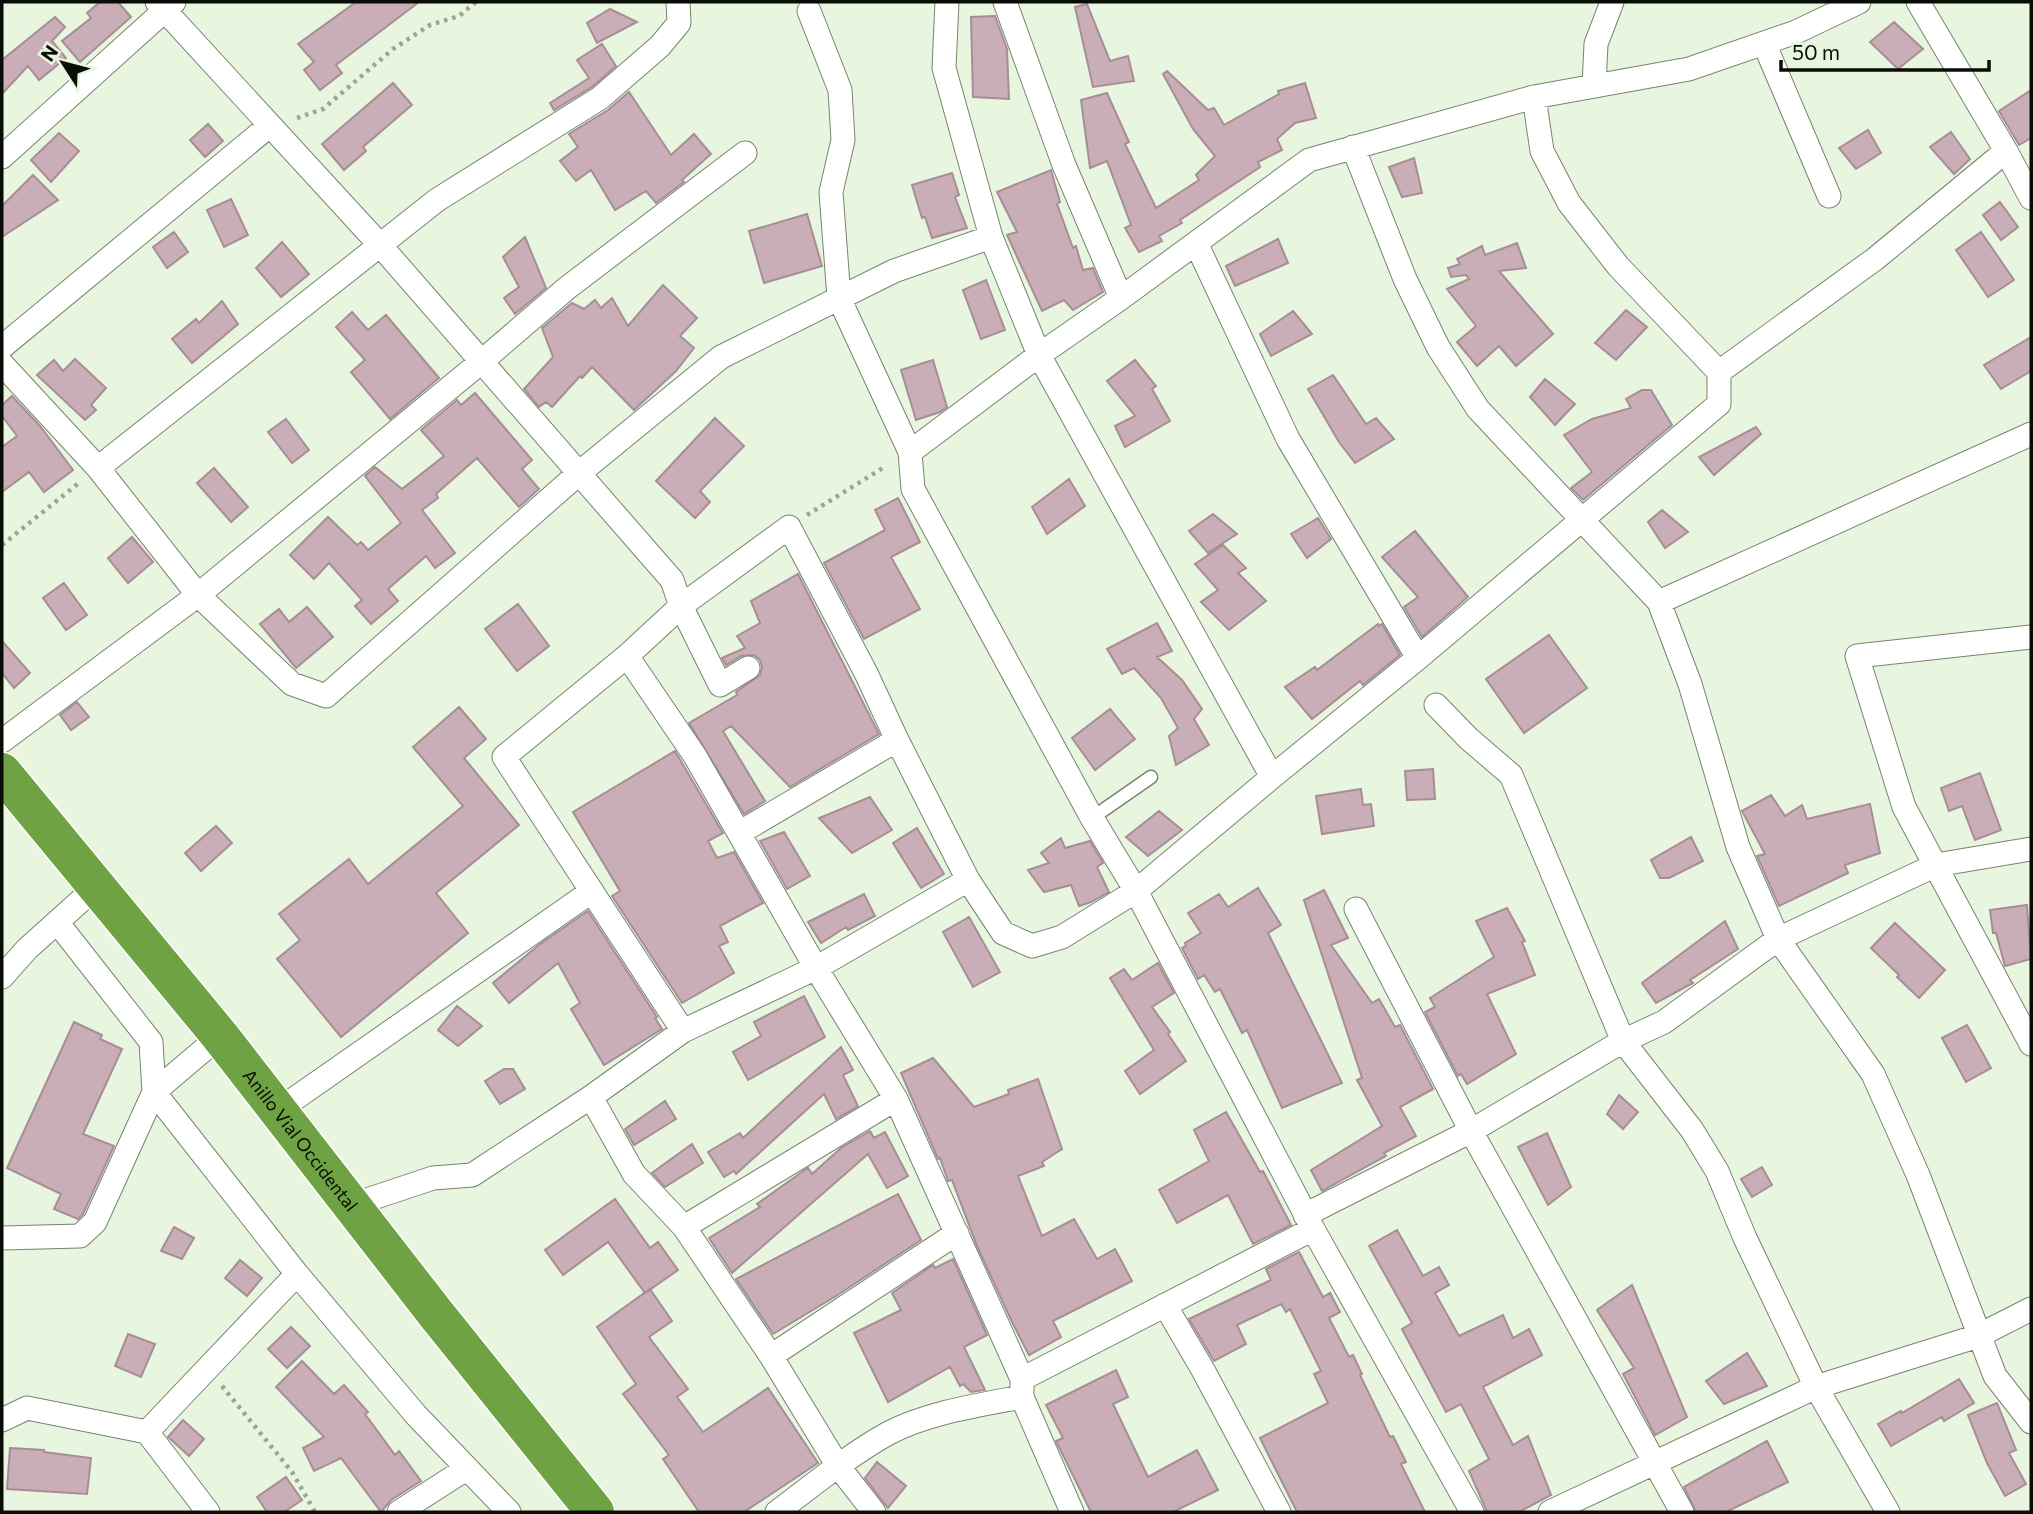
<svg xmlns="http://www.w3.org/2000/svg" width="2033" height="1514" font-family="Commissioner,sans-serif">
  <rect width="100%" height="100%" fill="#e8f6df"/>
  <path fill="#c9aeb8" stroke="#a78d96" stroke-width="2" d="M 100,2 L 118,2 L 131,17 L 80,62 L 62,41 L 91,18 L 87,13 Z
    M 356,2 L 419,2 L 336,65 L 342,73 L 320,90 L 304,70 L 314,62 L 298,44 Z
    M 1087,4 L 1110,61 L 1128,56 L 1134,81 L 1093,87 L 1075,7 Z
    M 610,9 L 637,22 L 597,43 L 587,23 Z
    M 995,16 L 1007,49 L 1009,99 L 973,97 L 971,17 Z
    M 55,17 L 65,27 L 52,41 L 66,58 L 39,80 L 28,66 L 2,94 L 2,60 Z
    M 1894,22 L 1923,49 L 1898,69 L 1870,42 Z
    M 602,44 L 616,66 L 592,87 L 554,110 L 550,103 L 589,78 L 577,60 Z
    M 1167,71 L 1208,110 L 1214,108 L 1224,125 L 1279,94 L 1278,91 L 1305,83 L 1316,118 L 1295,123 L 1277,139 L 1282,150 L 1258,162 L 1260,167 L 1180,220 L 1182,223 L 1159,236 L 1162,241 L 1139,252 L 1125,228 L 1131,225 L 1107,161 L 1090,168 L 1081,100 L 1107,93 L 1129,142 L 1125,144 L 1156,208 L 1199,180 L 1196,175 L 1215,156 L 1193,129 L 1163,74 Z
    M 393,83 L 412,105 L 363,147 L 366,151 L 344,170 L 322,144 Z
    M 2031,90 L 2031,138 L 2019,145 L 1999,111 Z
    M 629,92 L 671,155 L 694,134 L 711,154 L 682,180 L 684,182 L 656,203 L 646,191 L 615,210 L 591,170 L 576,181 L 560,161 L 578,147 L 569,134 L 608,110 Z
    M 208,124 L 223,141 L 205,157 L 190,140 Z
    M 1868,130 L 1881,153 L 1856,169 L 1839,148 Z
    M 1951,132 L 1970,159 L 1954,174 L 1930,147 Z
    M 59,133 L 79,151 L 51,182 L 31,160 Z
    M 1414,158 L 1422,193 L 1402,197 L 1389,167 Z
    M 1051,170 L 1060,202 L 1057,204 L 1073,248 L 1076,246 L 1083,270 L 1093,268 L 1103,292 L 1073,310 L 1064,300 L 1042,311 L 1007,235 L 1017,232 L 997,192 Z
    M 952,173 L 959,195 L 955,197 L 967,228 L 932,238 L 925,217 L 922,218 L 912,185 Z
    M 33,175 L 58,200 L 2,237 L 2,206 Z
    M 231,199 L 248,235 L 224,247 L 207,210 Z
    M 2000,202 L 2018,227 L 2001,240 L 1983,215 Z
    M 807,214 L 822,266 L 764,283 L 749,231 Z
    M 174,232 L 188,252 L 167,268 L 153,247 Z
    M 1981,232 L 2014,280 L 1988,297 L 1956,250 Z
    M 525,237 L 546,288 L 515,314 L 504,298 L 519,287 L 503,257 Z
    M 1278,239 L 1288,263 L 1235,286 L 1226,266 Z
    M 282,242 L 309,274 L 281,297 L 256,268 Z
    M 1517,243 L 1526,268 L 1499,271 L 1553,334 L 1516,366 L 1499,346 L 1477,366 L 1457,342 L 1476,326 L 1447,289 L 1469,279 L 1466,275 L 1451,277 L 1448,268 L 1460,264 L 1457,259 L 1482,246 L 1485,255 Z
    M 986,280 L 1005,330 L 981,339 L 963,290 Z
    M 663,285 L 697,318 L 680,336 L 694,348 L 676,371 L 634,410 L 592,367 L 582,378 L 580,376 L 552,407 L 546,402 L 539,407 L 524,389 L 553,357 L 542,328 L 572,303 L 584,309 L 595,300 L 601,308 L 612,298 L 628,326 Z
    M 222,301 L 238,324 L 192,363 L 172,339 L 196,319 L 199,323 Z
    M 1626,310 L 1647,327 L 1616,360 L 1595,343 Z
    M 1293,311 L 1312,334 L 1271,356 L 1260,334 Z
    M 352,312 L 368,330 L 386,315 L 439,378 L 390,419 L 351,372 L 365,360 L 336,327 Z
    M 2031,337 L 2031,371 L 2001,389 L 1984,365 Z
    M 75,359 L 106,388 L 91,405 L 96,410 L 85,420 L 37,375 L 54,360 L 63,371 Z
    M 933,360 L 947,407 L 940,412 L 916,420 L 901,370 Z
    M 1135,360 L 1156,386 L 1152,389 L 1170,421 L 1125,447 L 1115,426 L 1135,416 L 1107,381 Z
    M 1333,375 L 1366,424 L 1376,418 L 1394,439 L 1355,463 L 1339,442 L 1308,389 Z
    M 1545,379 L 1575,404 L 1555,425 L 1530,397 Z
    M 1642,390 L 1651,390 L 1672,425 L 1583,500 L 1571,488 L 1592,472 L 1564,435 L 1592,419 L 1631,408 L 1626,399 Z
    M 475,393 L 532,460 L 522,469 L 539,489 L 519,507 L 477,458 L 436,494 L 438,498 L 422,510 L 455,553 L 435,568 L 426,556 L 388,589 L 398,601 L 371,624 L 355,606 L 362,600 L 329,563 L 314,579 L 290,555 L 328,517 L 357,545 L 361,542 L 368,550 L 401,523 L 365,476 L 375,467 L 402,489 L 444,456 L 421,430 L 457,400 L 461,405 Z
    M 12,396 L 40,426 L 73,470 L 44,492 L 29,472 L 2,492 L 2,447 L 17,436 L 2,416 L 2,405 Z
    M 715,418 L 744,446 L 700,491 L 710,502 L 695,518 L 656,481 Z
    M 286,419 L 309,450 L 292,463 L 268,432 Z
    M 1756,427 L 1761,434 L 1714,475 L 1699,457 Z
    M 214,468 L 248,507 L 231,522 L 197,483 Z
    M 1069,479 L 1085,506 L 1047,534 L 1032,507 Z
    M 898,498 L 920,542 L 891,557 L 920,609 L 864,639 L 824,563 L 885,530 L 875,510 Z
    M 1662,510 L 1688,532 L 1665,548 L 1648,522 Z
    M 1213,514 L 1237,534 L 1208,553 L 1189,531 Z
    M 1318,518 L 1331,539 L 1307,558 L 1291,534 Z
    M 1415,531 L 1468,597 L 1422,637 L 1404,607 L 1418,597 L 1382,557 Z
    M 132,537 L 153,562 L 128,583 L 108,558 Z
    M 1223,545 L 1246,568 L 1238,573 L 1266,601 L 1229,630 L 1201,602 L 1218,590 L 1195,564 Z
    M 798,574 L 879,734 L 790,787 L 731,726 L 723,731 L 765,801 L 744,814 L 689,723 L 737,695 L 736,692 L 760,675 L 762,667 L 760,660 L 754,655 L 741,656 L 726,665 L 722,658 L 745,648 L 737,636 L 760,623 L 751,601 Z
    M 64,583 L 87,615 L 66,630 L 43,598 Z
    M 518,604 L 549,646 L 517,671 L 485,629 Z
    M 307,607 L 333,637 L 296,668 L 260,624 L 279,609 L 289,622 Z
    M 1157,623 L 1172,651 L 1157,657 L 1182,680 L 1202,709 L 1194,719 L 1209,745 L 1176,765 L 1169,736 L 1178,728 L 1161,698 L 1134,668 L 1122,674 L 1107,649 Z
    M 1378,624 L 1379,626 L 1382,624 L 1400,655 L 1363,685 L 1360,681 L 1312,719 L 1285,687 L 1315,667 L 1317,670 Z
    M 1549,635 L 1587,688 L 1524,733 L 1486,679 Z
    M 2,641 L 30,673 L 14,688 L 2,673 Z
    M 77,702 L 89,717 L 71,730 L 60,715 Z
    M 459,707 L 486,739 L 464,758 L 519,825 L 436,893 L 468,933 L 341,1037 L 277,959 L 300,940 L 279,914 L 349,859 L 368,884 L 463,806 L 413,747 Z
    M 1110,709 L 1135,739 L 1095,770 L 1072,738 Z
    M 675,751 L 723,833 L 708,841 L 717,858 L 734,852 L 763,903 L 720,926 L 728,942 L 719,946 L 734,973 L 682,1003 L 612,896 L 620,891 L 573,812 Z
    M 1433,769 L 1435,799 L 1407,800 L 1405,771 Z
    M 1980,773 L 2001,830 L 1975,840 L 1962,806 L 1949,811 L 1941,788 Z
    M 1361,789 L 1363,805 L 1371,804 L 1374,826 L 1322,834 L 1316,796 Z
    M 1771,795 L 1785,816 L 1802,805 L 1807,819 L 1870,804 L 1880,853 L 1845,865 L 1848,873 L 1779,906 L 1757,856 L 1765,854 L 1742,811 Z
    M 870,797 L 892,830 L 852,853 L 819,818 Z
    M 1159,811 L 1182,830 L 1148,856 L 1126,837 Z
    M 216,826 L 232,843 L 201,871 L 185,853 Z
    M 917,828 L 944,874 L 921,888 L 893,843 Z
    M 784,832 L 810,876 L 787,889 L 760,841 Z
    M 1691,837 L 1703,861 L 1669,878 L 1660,878 L 1651,860 Z
    M 1061,838 L 1065,848 L 1090,841 L 1103,863 L 1097,867 L 1109,892 L 1091,902 L 1079,906 L 1071,885 L 1044,892 L 1028,870 L 1049,863 L 1041,853 Z
    M 1258,888 L 1281,925 L 1268,933 L 1342,1083 L 1282,1108 L 1247,1030 L 1242,1033 L 1220,989 L 1215,992 L 1204,975 L 1198,979 L 1182,948 L 1186,946 L 1185,943 L 1201,933 L 1188,913 L 1219,894 L 1228,907 Z
    M 1324,890 L 1348,938 L 1331,945 L 1372,1003 L 1379,999 L 1395,1027 L 1400,1025 L 1433,1089 L 1400,1107 L 1416,1136 L 1384,1153 L 1386,1156 L 1322,1191 L 1311,1170 L 1382,1126 L 1357,1080 L 1362,1078 L 1304,900 Z
    M 864,894 L 875,916 L 848,930 L 846,927 L 821,943 L 808,922 Z
    M 2027,905 L 2031,959 L 2005,966 L 1996,933 L 1993,933 L 1990,910 Z
    M 1507,908 L 1525,941 L 1522,942 L 1535,975 L 1487,994 L 1516,1054 L 1467,1084 L 1461,1074 L 1458,1076 L 1425,1012 L 1435,1007 L 1430,998 L 1494,957 L 1476,921 Z
    M 588,911 L 657,1017 L 655,1018 L 662,1029 L 604,1065 L 571,1009 L 580,1003 L 558,963 L 509,1003 L 493,983 L 540,944 Z
    M 969,917 L 1000,972 L 973,987 L 943,932 Z
    M 1725,921 L 1738,949 L 1690,980 L 1693,983 L 1656,1003 L 1642,983 Z
    M 1895,923 L 1945,970 L 1919,998 L 1897,977 L 1899,975 L 1871,948 Z
    M 1158,963 L 1174,993 L 1152,1007 L 1170,1032 L 1168,1034 L 1186,1061 L 1140,1094 L 1125,1071 L 1154,1050 L 1110,978 L 1124,969 L 1132,980 Z
    M 804,996 L 825,1037 L 748,1080 L 733,1052 L 761,1036 L 754,1022 Z
    M 457,1006 L 482,1026 L 458,1046 L 438,1030 Z
    M 74,1022 L 102,1035 L 100,1039 L 122,1049 L 83,1134 L 114,1146 L 83,1214 L 78,1219 L 54,1209 L 61,1194 L 7,1168 Z
    M 1967,1025 L 1991,1068 L 1966,1082 L 1942,1038 Z
    M 841,1047 L 853,1070 L 843,1075 L 858,1106 L 836,1119 L 824,1094 L 736,1174 L 734,1171 L 724,1177 L 708,1152 L 740,1133 L 743,1138 Z
    M 933,1058 L 974,1107 L 1009,1094 L 1008,1090 L 1038,1079 L 1062,1149 L 1042,1162 L 1044,1166 L 1018,1176 L 1042,1236 L 1074,1219 L 1097,1259 L 1115,1249 L 1132,1281 L 1053,1321 L 1061,1337 L 1029,1355 L 1012,1322 L 977,1246 L 952,1180 L 948,1181 L 940,1158 L 938,1159 L 901,1073 Z
    M 504,1069 L 513,1069 L 525,1089 L 500,1104 L 485,1081 Z
    M 1619,1095 L 1638,1112 L 1623,1129 L 1607,1114 Z
    M 665,1101 L 676,1119 L 634,1145 L 625,1129 Z
    M 1226,1112 L 1260,1172 L 1263,1171 L 1291,1225 L 1253,1244 L 1228,1195 L 1177,1223 L 1159,1190 L 1209,1161 L 1194,1130 Z
    M 870,1131 L 874,1138 L 885,1132 L 908,1176 L 887,1188 L 868,1154 L 732,1273 L 709,1238 L 760,1207 L 757,1204 L 799,1174 L 808,1168 L 812,1174 L 841,1148 Z
    M 1547,1133 L 1571,1187 L 1548,1205 L 1518,1147 Z
    M 692,1144 L 703,1163 L 665,1187 L 652,1173 Z
    M 1762,1167 L 1772,1185 L 1752,1197 L 1741,1179 Z
    M 898,1194 L 921,1240 L 836,1296 L 773,1334 L 736,1279 Z
    M 615,1199 L 650,1248 L 658,1242 L 678,1270 L 645,1293 L 608,1242 L 563,1275 L 545,1250 Z
    M 174,1227 L 194,1238 L 182,1259 L 161,1251 Z
    M 1397,1230 L 1423,1276 L 1439,1267 L 1449,1285 L 1435,1293 L 1459,1336 L 1503,1315 L 1513,1338 L 1529,1329 L 1542,1355 L 1483,1387 L 1513,1445 L 1528,1436 L 1551,1495 L 1519,1512 L 1487,1512 L 1469,1471 L 1489,1459 L 1461,1404 L 1446,1412 L 1402,1329 L 1412,1323 L 1369,1246 Z
    M 1299,1252 L 1323,1297 L 1330,1293 L 1340,1312 L 1329,1318 L 1349,1357 L 1353,1355 L 1362,1374 L 1360,1375 L 1390,1437 L 1393,1436 L 1406,1462 L 1401,1464 L 1425,1512 L 1297,1512 L 1260,1438 L 1328,1403 L 1314,1374 L 1321,1371 L 1290,1309 L 1286,1312 L 1281,1304 L 1237,1325 L 1246,1344 L 1214,1361 L 1189,1319 L 1271,1280 L 1266,1269 Z
    M 953,1259 L 987,1335 L 964,1347 L 985,1390 L 971,1392 L 963,1384 L 960,1386 L 950,1367 L 888,1402 L 854,1333 L 901,1310 L 892,1293 L 933,1265 L 935,1268 Z
    M 240,1260 L 262,1278 L 247,1296 L 225,1278 Z
    M 1632,1285 L 1687,1417 L 1655,1435 L 1623,1374 L 1634,1368 L 1597,1310 Z
    M 650,1289 L 672,1321 L 649,1337 L 688,1389 L 677,1397 L 703,1432 L 768,1388 L 818,1463 L 744,1512 L 699,1512 L 663,1459 L 669,1455 L 623,1394 L 636,1384 L 597,1327 Z
    M 291,1327 L 310,1346 L 287,1368 L 268,1349 Z
    M 128,1334 L 155,1344 L 141,1377 L 115,1366 Z
    M 1747,1353 L 1767,1386 L 1724,1404 L 1706,1381 Z
    M 302,1361 L 334,1394 L 344,1385 L 368,1412 L 365,1414 L 395,1455 L 399,1451 L 421,1481 L 391,1500 L 381,1512 L 341,1458 L 314,1471 L 303,1448 L 324,1437 L 276,1387 Z
    M 1116,1370 L 1128,1397 L 1113,1404 L 1148,1477 L 1197,1450 L 1218,1490 L 1173,1512 L 1091,1512 L 1056,1441 L 1063,1438 L 1046,1405 Z
    M 1959,1379 L 1974,1403 L 1944,1421 L 1942,1417 L 1891,1446 L 1878,1424 L 1901,1411 L 1902,1413 Z
    M 1997,1403 L 2016,1450 L 2009,1453 L 2026,1484 L 2005,1496 L 1987,1463 L 1968,1415 Z
    M 183,1420 L 204,1439 L 189,1456 L 168,1437 Z
    M 1767,1441 L 1788,1482 L 1726,1512 L 1696,1512 L 1684,1487 Z
    M 10,1448 L 44,1450 L 44,1452 L 91,1458 L 87,1494 L 7,1489 Z
    M 877,1462 L 906,1486 L 888,1508 L 865,1478 Z
    M 286,1477 L 302,1500 L 284,1512 L 267,1512 L 257,1497 Z"/>
  <g fill="none" stroke-linecap="round" stroke-linejoin="round">
    <g stroke="#77846f" stroke-width="15">
      <path id="lane" d="M 1092,818 L 1151,777"/>
    </g>
    <g stroke="#77846f" stroke-width="25">
      <path id="street" d="M 157,2 L 380,245 L 672,580 L 681,606 L 720,685 L 748,668
        M 947,2 L 944,68 L 991,237 L 1039,355 L 1272,777
        M 1005,2 L 1064,165 L 1121,298
        M 1918,2 L 2006,151 L 2031,198
        M 809,11 L 840,90 L 843,140 L 831,192 L 839,298 L 910,452 L 913,489 L 1092,818 L 1136,891 L 1313,1229 L 1472,1512
        M 1764,43 L 1829,196
        M 1594,86 L 1596,44 L 1612,2
        M 1353,147 L 1405,279 L 1438,347 L 1478,409 L 1659,602 L 1690,684 L 1738,847 L 1778,939 L 1873,1074 L 1918,1175 L 1995,1376 L 2031,1422
        M 2,157 L 174,2
        M 1196,243 L 1288,439 L 1418,658
        M 2,347 L 269,126
        M 2,364 L 98,468 L 198,595 L 292,684 L 326,696 L 578,474 L 721,357 L 894,271 L 991,237
        M 1719,372 L 1875,259 L 2006,151
        M 910,452 L 1039,355 L 1121,298 L 1309,160 L 1534,97 L 1689,69 L 1796,32 L 1859,2
        M 98,468 L 437,200 L 600,98 L 660,46 L 679,23 L 678,2
        M 1659,602 L 2031,434
        M 2031,637 L 1857,656 L 1904,807 L 2031,1044
        M 627,656 L 695,756 L 816,968 L 896,1099 L 1022,1379 L 1022,1397 L 1072,1512
        M 1436,705 L 1468,738 L 1511,775 L 1623,1041 L 1692,1130 L 1717,1171 L 1745,1238 L 1816,1387 L 1888,1512
        M 2,741 L 198,595 L 481,362 L 567,288 L 745,153
        M 739,833 L 897,740
        M 1356,909 L 1471,1131 L 1682,1512
        M 57,922 L 151,1042 L 154,1092 L 297,1274 L 416,1415 L 509,1512
        M 2,977 L 27,949 L 96,887
        M 683,1031 L 504,757 L 627,656 L 681,606 L 789,527 L 866,673 L 897,740 L 968,880 L 1003,933 L 1032,946 L 1062,937 L 1136,891 L 1272,777 L 1418,658 L 1719,404 L 1719,372 L 1618,266 L 1569,203 L 1542,151 L 1534,97
        M 591,1097 L 634,1174 L 684,1227 L 771,1356 L 838,1466 L 874,1512
        M 277,1111 L 592,891
        M 352,1205 L 433,1178 L 472,1175 L 591,1097 L 683,1031 L 816,968 L 968,880
        M 1305,1215 L 1471,1131 L 1623,1041 L 1664,1022 L 1778,939 L 1936,865 L 2031,849
        M 684,1227 L 896,1099
        M 2,1238 L 80,1236 L 95,1222 L 154,1092 L 220,1036
        M 1165,1305 L 1203,1370 L 1279,1512
        M 771,1356 L 957,1233
        M 1022,1379 L 1313,1229
        M 2,1420 L 27,1408 L 147,1432 L 208,1512
        M 147,1432 L 297,1274
        M 399,1512 L 466,1469
        M 777,1512 C 813,1485 848,1456 887,1434 C 925,1413 979,1405 1022,1397
        M 1550,1512 L 1816,1387 L 1978,1336 L 2031,1309"/>
    </g>
    <g stroke="#fff" stroke-width="41">
      <g id="highway">
        <path id="s1" d="M 2,772 L 220,1036 L 436,1314 L 595,1512"/>
      </g>
    </g>
    <path stroke="#9ba594" stroke-width="4.5" stroke-dasharray="3.5 5" stroke-linecap="butt" d="M 297,118 L 323,109 L 393,49 L 430,25 L 459,16 L 476,2
      M 807,515 L 886,466
      M 2,545 L 80,482
      M 222,1386 L 292,1472 L 315,1512"/>
    <use href="#lane" stroke="#fff" stroke-width="12"/>
    <use href="#street" stroke="#fff" stroke-width="23"/>
    <use href="#highway" stroke="#6fa243" stroke-width="38"/>
  </g>
  <g text-anchor="middle" dominant-baseline="central" stroke-width="7" stroke-linejoin="round" paint-order="stroke">
    <g font-size="18" fill="#090d06" stroke="#e8f6df">
      <text stroke="none"><textPath href="#s1" startOffset="474">Anillo Vial Occidental</textPath></text>
    </g>
  </g>
  <rect width="2033" height="1514" fill="none" stroke="#090d06" stroke-width="7"/>
  <g transform="translate(63 63) rotate(306)" stroke="#e8f6df" stroke-width="5" paint-order="stroke">
  <path d="M0-5L12 26L0 18L-12 26Z" fill="#090d06"/>
  <text y="-10" font-size="19" font-weight="bold" text-anchor="middle" fill="#090d06">N</text>
  </g>
  <path d="M1781 60v10h208v-10" fill="none" stroke="#090d06" stroke-width="3.5"/>
  <text x="1792" y="60" font-size="21" fill="#090d06" stroke="#e8f6df" stroke-width="5" paint-order="stroke">50 m</text>
</svg>
